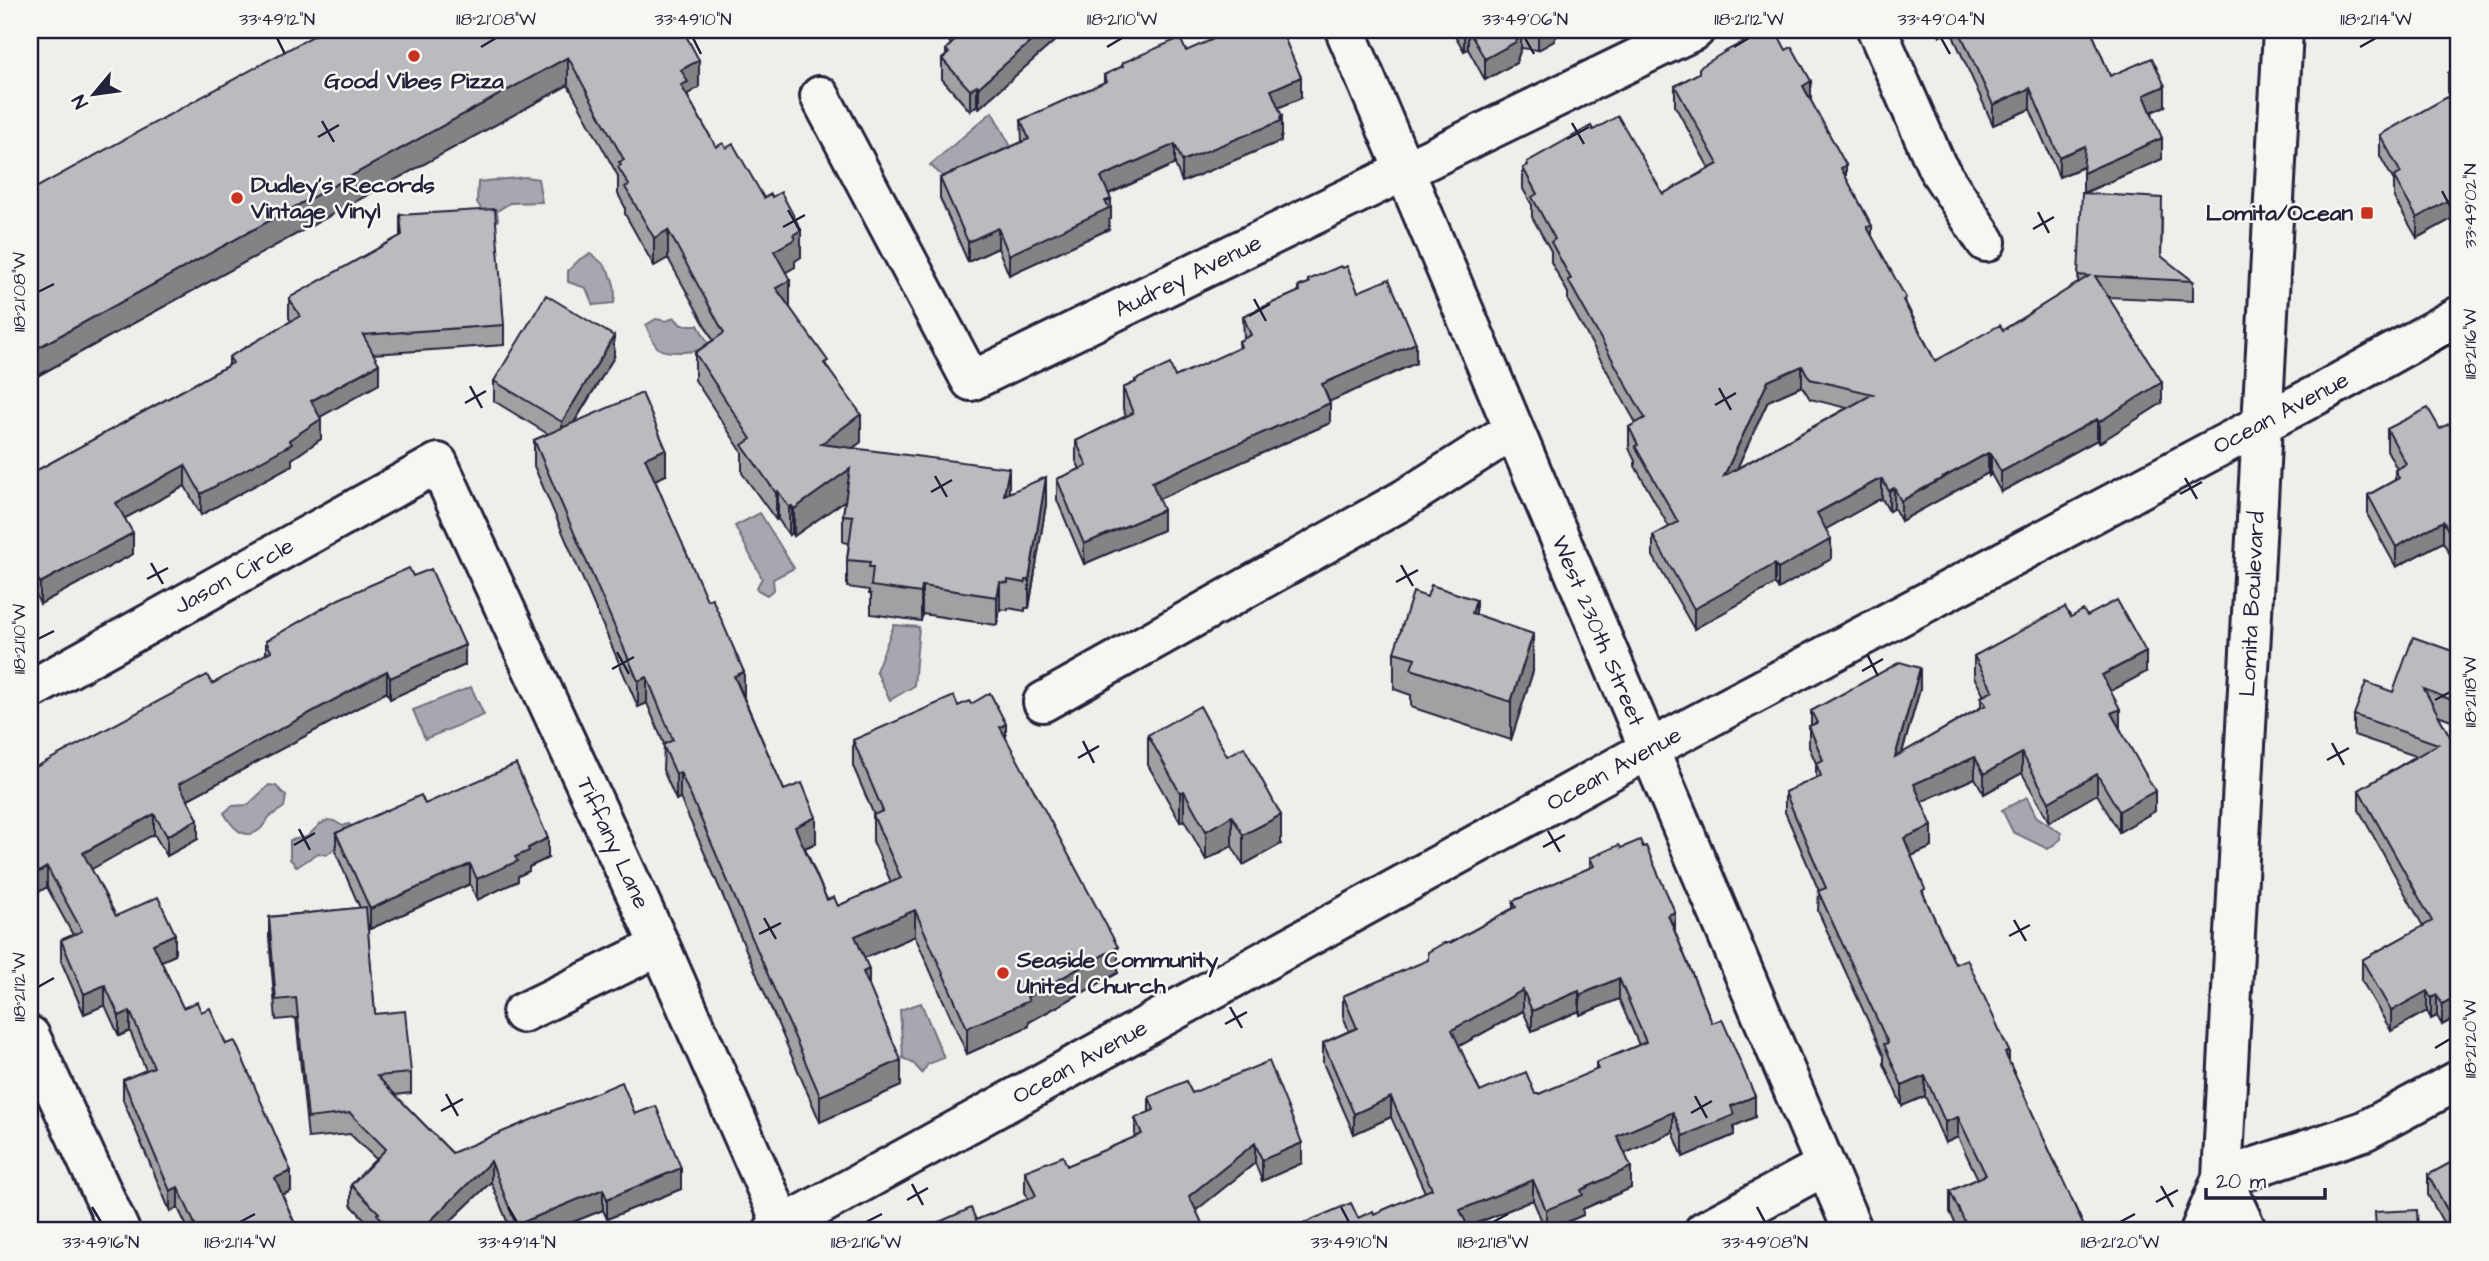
<svg xmlns="http://www.w3.org/2000/svg" width="2489" height="1261" font-family="'Architects Daughter',sans-serif">
  <rect width="100%" height="100%" fill="#eeeeeb"/>
  <filter id="ink" filterUnits="userSpaceOnUse"><feTurbulence type="fractalNoise" baseFrequency=".0143" numOctaves="2"/><feDisplacementMap in="SourceGraphic" scale="14" xChannelSelector="R" yChannelSelector="G"/><feConvolveMatrix kernelMatrix="1 2 1 2 8 2 1 2 1" color-interpolation-filters="sRGB"/></filter>
  <g filter="url(#ink)">
    <path fill="#a7a7af" stroke="#727281" stroke-width="2" d="M 992,112 L 1010,145 L 950,183 L 930,165 Z
      M 525,177 L 538,179 L 542,202 L 510,203 L 497,211 L 498,221 L 487,219 L 477,202 L 478,182 Z
      M 590,254 C 608,264 618,282 614,303 L 593,305 L 586,288 L 568,282 L 568,271 L 580,259 Z
      M 674,317 L 681,325 L 698,325 L 708,343 C 698,352 695,351 682,352 C 656,353 656,349 646,325 L 656,319 L 667,321 Z
      M 760,513 L 794,568 L 773,579 L 774,589 L 767,595 L 756,589 L 762,578 L 735,526 Z
      M 894,625 L 919,627 L 914,686 L 890,700 L 876,671 Z
      M 471,687 L 484,715 L 425,739 L 413,710 Z
      M 269,785 L 276,786 L 286,796 L 284,807 C 279,811 274,813 270,817 C 265,820 264,827 259,830 C 243,842 231,825 224,813 L 232,806 L 248,805 Z
      M 2027,797 L 2036,816 L 2061,833 L 2061,839 L 2048,849 L 2013,832 L 2002,810 Z
      M 328,820 L 334,821 L 343,826 L 349,824 L 358,833 L 326,855 L 318,853 L 297,867 L 290,859 L 290,840 L 307,837 L 320,824 Z
      M 921,1003 L 944,1058 L 928,1064 L 922,1073 L 914,1064 L 903,1058 L 900,1010 Z"/>
    <g fill="none" stroke-linecap="round" stroke-linejoin="round">
      <g stroke="#22223b" stroke-width="44">
        <path id="minor" d="M 1345,30 L 1853,1231
          M 1877,30 L 1937,167 L 1986,242
          M 820,96 L 971,381 L 1695,30
          M 30,690 L 438,463 L 660,946 L 783,1226
          M 1043,702 L 1403,500 L 1513,430
          M 522,1013 L 660,946
          M 30,1036 L 120,1231
          M 2222,1178 L 2364,1131 L 2459,1080
          M 773,1231 L 1648,750 L 2324,391 L 2459,316
          M 1704,1231 L 1825,1166"/>
      </g>
      <g stroke="#22223b" stroke-width="44">
        <path id="major" d="M 2222,1178 L 2247,1231
          M 2200,1231 L 2222,1178 L 2283,30"/>
      </g>
      <use href="#minor" stroke="#f6f6f2" stroke-width="38"/>
      <use href="#major" stroke="#f6f6f2" stroke-width="38"/>
    </g>
    <path fill="#a1a1a4" stroke="#22223b" stroke-width="2" fill-rule="evenodd" d="M 683,30 L 699,87 L 688,94 L 688,97 L 716,147 L 726,148 L 764,198 L 801,257 L 795,261 L 795,267 L 786,272 L 790,308 L 828,368 L 861,442 L 853,448 L 1046,504 L 1029,608 L 1025,608 L 1025,611 L 1008,608 L 1008,610 L 1000,609 L 997,625 L 922,614 L 921,621 L 871,614 L 871,594 L 869,594 L 869,590 L 847,587 L 847,560 L 849,543 L 843,542 L 843,515 L 845,500 L 794,536 L 792,533 L 789,535 L 778,519 L 776,520 L 742,473 L 742,452 L 695,380 L 695,353 L 713,340 L 668,258 L 654,266 L 625,214 L 625,207 L 618,194 L 618,176 L 568,85 L 30,380 L 30,191 Z
      M 940,30 L 1059,30 L 1059,37 L 979,108 L 977,105 L 970,111 L 942,79 L 942,59 L 946,56 L 946,49 L 951,44 Z
      M 1452,30 L 1567,30 L 1556,36 L 1554,41 L 1538,50 L 1521,48 L 1516,63 L 1485,80 L 1468,49 L 1464,51 Z
      M 1937,30 L 2091,30 L 2110,76 L 2165,106 L 2152,112 L 2162,159 L 2084,193 L 2162,218 L 2161,257 L 2193,281 L 2193,301 L 2109,297 L 2162,403 L 2099,443 L 2097,440 L 2001,492 L 1991,474 L 1989,476 L 1988,473 L 1901,521 L 1894,508 L 1889,511 L 1882,499 L 1878,500 L 1826,529 L 1831,559 L 1778,589 L 1775,584 L 1694,629 L 1653,556 L 1653,536 L 1669,527 L 1635,466 L 1635,461 L 1629,448 L 1629,427 L 1636,423 L 1568,301 L 1568,293 L 1551,262 L 1551,251 L 1532,217 L 1532,205 L 1523,189 L 1523,168 L 1527,166 L 1527,162 L 1593,130 L 1663,194 L 1709,168 L 1675,106 L 1675,86 L 1770,34 L 1786,50 L 1811,101 L 1846,178 L 1872,226 L 1872,236 L 1935,361 L 2003,330 L 2078,283 L 2083,193 L 2084,167 L 2059,177 L 2030,109 L 1993,125 L 1951,31 L 1940,36 ZM 1802,386 L 1810,399 L 1847,408 L 1736,469 L 1768,401 Z
      M 1186,51 L 1301,98 L 1279,107 L 1282,136 L 1281,137 L 1281,141 L 1182,182 L 1175,164 L 1109,194 L 1111,219 L 1109,220 L 1109,229 L 1009,275 L 998,248 L 968,262 L 940,198 L 940,178 L 1022,142 L 1021,120 L 1104,83 L 1104,75 L 1122,67 L 1122,63 Z
      M 2459,66 L 2459,215 L 2417,238 L 2394,198 L 2394,181 L 2380,156 L 2380,135 L 2450,96 L 2448,93 L 2448,73 Z
      M 400,215 L 504,325 L 504,345 L 373,354 L 379,384 L 320,417 L 321,439 L 292,459 L 292,465 L 201,515 L 185,486 L 125,518 L 133,554 L 40,604 L 31,586 L 30,474 L 229,365 L 229,357 L 291,321 L 289,318 L 289,298 L 400,236 Z
      M 1308,280 L 1358,292 L 1416,363 L 1329,401 L 1330,423 L 1159,499 L 1163,530 L 1084,564 L 1057,500 L 1057,479 L 1080,469 L 1076,461 L 1076,441 L 1126,416 L 1123,409 L 1123,388 L 1135,383 L 1135,380 L 1175,377 L 1239,349 L 1239,341 L 1244,339 L 1243,316 L 1298,292 L 1298,287 L 1308,283 Z
      M 614,357 L 574,423 L 666,475 L 655,480 L 744,698 L 784,790 L 816,843 L 805,848 L 827,900 L 838,906 L 891,882 L 873,841 L 873,815 L 874,815 L 853,766 L 853,740 L 958,706 L 971,704 L 1006,739 L 1118,973 L 1029,1022 L 1029,1026 L 967,1054 L 915,936 L 864,958 L 869,987 L 901,1086 L 820,1122 L 698,838 L 680,798 L 676,800 L 663,770 L 664,744 L 647,703 L 638,707 L 534,466 L 534,440 L 548,434 L 494,401 L 494,381 Z
      M 2459,418 L 2459,570 L 2443,542 L 2396,567 L 2368,516 L 2368,495 L 2395,480 L 2395,470 L 2397,469 L 2387,450 L 2387,429 L 2440,429 Z
      M 413,576 L 465,665 L 390,699 L 387,692 L 188,799 L 198,839 L 167,856 L 154,834 L 91,869 L 116,916 L 175,955 L 161,961 L 183,1008 L 291,1191 L 282,1195 L 298,1231 L 189,1231 L 178,1208 L 170,1211 L 123,1100 L 123,1080 L 146,1070 L 130,1031 L 119,1036 L 105,1005 L 84,1014 L 61,961 L 61,940 L 73,935 L 47,887 L 30,897 L 30,770 L 212,684 L 266,655 L 266,641 Z
      M 2087,616 L 2146,672 L 2110,691 L 2120,728 L 2155,811 L 2119,832 L 2097,794 L 2049,822 L 2022,773 L 1984,794 L 1975,778 L 1921,801 L 1932,847 L 1911,856 L 1925,898 L 1955,964 L 2009,1062 L 2086,1231 L 1959,1231 L 1950,1212 L 1950,1191 L 1978,1179 L 1958,1137 L 1945,1143 L 1925,1096 L 1902,1106 L 1884,1064 L 1884,1056 L 1818,911 L 1819,891 L 1785,812 L 1785,792 L 1816,778 L 1816,763 L 1809,747 L 1809,726 L 1811,726 L 1811,711 L 1920,689 L 1902,753 L 1981,707 L 1981,697 L 1984,696 L 1974,677 L 1974,656 L 2071,617 Z
      M 1394,652 L 1533,671 L 1511,740 L 1411,707 L 1411,695 L 1394,689 Z
      M 2459,652 L 2459,723 L 2438,715 L 2459,753 L 2459,1016 L 2442,1025 L 2437,1016 L 2431,1019 L 2427,1011 L 2391,1031 L 2362,981 L 2362,960 L 2423,926 L 2359,810 L 2359,790 L 2416,756 L 2354,735 L 2354,715 Z
      M 1148,735 L 1227,756 L 1281,844 L 1243,865 L 1232,846 L 1206,860 L 1184,820 L 1180,822 L 1148,765 Z
      M 425,804 L 548,858 L 529,867 L 529,871 L 518,876 L 518,881 L 477,900 L 470,884 L 370,929 L 367,923 L 375,1014 L 411,1073 L 411,1093 L 395,1095 L 452,1153 L 635,1114 L 681,1189 L 607,1219 L 603,1210 L 550,1231 L 511,1231 L 491,1182 L 440,1231 L 376,1231 L 351,1205 L 351,1185 L 376,1159 L 350,1134 L 308,1138 L 296,1018 L 276,1020 L 269,937 L 269,917 L 360,908 L 336,853 L 336,833 Z
      M 1590,858 L 1675,932 L 1712,1023 L 1755,1117 L 1734,1126 L 1734,1135 L 1683,1157 L 1673,1132 L 1625,1153 L 1631,1188 L 1583,1209 L 1583,1215 L 1546,1231 L 1533,1200 L 1468,1227 L 1358,1218 L 1374,1214 L 1425,1192 L 1391,1117 L 1354,1134 L 1323,1063 L 1323,1043 L 1349,1031 L 1343,1016 L 1343,996 L 1428,961 L 1450,943 L 1513,908 L 1513,901 L 1590,868 ZM 1619,999 L 1639,1045 L 1596,1063 L 1596,1071 L 1539,1094 L 1480,1092 L 1459,1046 L 1523,1011 L 1532,1031 L 1579,1011 L 1580,1015 Z
      M 1192,1093 L 1302,1163 L 1262,1181 L 1255,1163 L 1196,1210 L 930,1231 L 930,1226 L 976,1220 L 1028,1199 L 1025,1192 L 1025,1171 L 1067,1166 L 1135,1137 L 1135,1118 L 1149,1113 L 1149,1097 Z
      M 2428,1175 L 2459,1231 L 2448,1231 L 2428,1195 Z"/>
    <path fill="#838386" stroke="#22223b" stroke-width="2" d="M 1044,30 L 1059,30 L 1059,37 L 979,108 L 979,87 Z
      M 1464,30 L 1468,30 L 1468,49 L 1464,51 Z
      M 1521,30 L 1521,48 L 1516,63 L 1485,80 L 1485,59 Z
      M 1538,30 L 1567,30 L 1556,36 L 1554,41 L 1538,50 Z
      M 1940,30 L 1951,30 L 1951,31 L 1940,36 Z
      M 568,57 L 568,85 L 30,380 L 30,352 Z
      M 699,60 L 699,87 L 688,94 L 688,110 L 681,113 L 681,70 Z
      M 1301,77 L 1301,98 L 1271,111 L 1271,90 Z
      M 1811,81 L 1811,101 L 1803,86 Z
      M 977,85 L 977,105 L 970,111 L 970,90 Z
      M 2165,86 L 2165,106 L 2144,115 L 2144,95 Z
      M 2030,88 L 2030,109 L 1993,125 L 1993,105 Z
      M 1282,116 L 1282,136 L 1281,137 L 1281,141 L 1182,182 L 1182,161 Z
      M 2162,138 L 2162,159 L 2083,193 L 2083,173 Z
      M 1175,144 L 1175,164 L 1101,197 L 1101,177 Z
      M 2085,146 L 2085,166 L 2059,177 L 2059,157 Z
      M 1846,165 L 1846,185 L 1841,168 Z
      M 2459,194 L 2459,215 L 2417,238 L 2417,218 Z
      M 1111,199 L 1111,219 L 1109,220 L 1109,229 L 1009,275 L 1009,255 Z
      M 998,228 L 998,248 L 968,262 L 968,242 Z
      M 668,230 L 668,258 L 654,266 L 654,238 Z
      M 801,230 L 801,257 L 795,261 L 795,267 L 774,279 L 774,251 L 793,235 Z
      M 790,280 L 790,308 L 776,288 Z
      M 614,336 L 614,357 L 562,442 L 562,422 Z
      M 1416,343 L 1416,363 L 1322,405 L 1322,384 Z
      M 379,364 L 379,384 L 311,422 L 311,401 Z
      M 1802,366 L 1802,386 L 1768,401 L 1724,497 L 1724,476 L 1768,381 Z
      M 2162,382 L 2162,403 L 2099,443 L 2099,422 Z
      M 1330,403 L 1330,423 L 1152,502 L 1152,482 Z
      M 861,414 L 861,442 L 821,471 L 821,444 Z
      M 321,419 L 321,439 L 292,459 L 292,465 L 201,515 L 201,494 L 289,440 Z
      M 2097,419 L 2097,440 L 2001,492 L 2001,472 Z
      M 666,449 L 666,475 L 645,484 L 645,458 Z
      M 1988,453 L 1988,473 L 1901,521 L 1901,501 Z
      M 1991,454 L 1991,474 L 1989,476 L 1989,455 Z
      M 185,465 L 185,486 L 116,523 L 116,503 Z
      M 1009,468 L 1009,495 L 1004,495 Z
      M 850,469 L 850,497 L 794,536 L 794,509 Z
      M 1046,477 L 1046,504 L 1029,608 L 1029,580 Z
      M 1882,479 L 1882,499 L 1878,500 L 1817,534 L 1817,513 L 1878,480 Z
      M 1894,488 L 1894,508 L 1889,511 L 1889,491 Z
      M 778,491 L 778,519 L 776,520 L 776,493 Z
      M 792,506 L 792,533 L 789,535 L 789,507 Z
      M 1163,510 L 1163,530 L 1084,564 L 1084,544 Z
      M 2443,521 L 2443,542 L 2396,567 L 2396,547 Z
      M 133,533 L 133,554 L 40,604 L 40,583 Z
      M 1831,539 L 1831,559 L 1778,589 L 1778,569 Z
      M 1775,564 L 1775,584 L 1694,629 L 1694,609 Z
      M 30,566 L 31,566 L 31,586 L 30,587 Z
      M 1000,582 L 1000,609 L 997,625 L 997,597 Z
      M 922,586 L 922,614 L 921,621 L 921,593 Z
      M 1476,600 L 1476,637 L 1472,613 Z
      M 1533,634 L 1533,671 L 1511,740 L 1511,702 Z
      M 465,645 L 465,665 L 390,699 L 390,678 Z
      M 2146,652 L 2146,672 L 2102,696 L 2102,675 Z
      M 1920,668 L 1920,689 L 1895,777 L 1895,757 Z
      M 387,671 L 387,692 L 179,804 L 179,784 Z
      M 744,672 L 744,697 L 734,676 Z
      M 647,677 L 647,703 L 638,707 L 638,681 Z
      M 2120,709 L 2120,729 L 2111,713 Z
      M 1006,724 L 1006,749 L 1000,727 Z
      M 2022,753 L 2022,773 L 1984,794 L 1984,774 Z
      M 1975,757 L 1975,778 L 1914,805 L 1914,784 Z
      M 680,772 L 680,798 L 676,800 L 676,774 Z
      M 2097,774 L 2097,794 L 2049,822 L 2049,802 Z
      M 1184,791 L 1184,820 L 1180,822 L 1180,793 Z
      M 2155,791 L 2155,811 L 2119,832 L 2119,811 Z
      M 154,814 L 154,834 L 83,874 L 83,853 Z
      M 1281,815 L 1281,844 L 1243,865 L 1243,835 Z
      M 1232,816 L 1232,846 L 1206,860 L 1206,831 Z
      M 816,817 L 816,843 L 795,852 L 795,827 Z
      M 198,819 L 198,839 L 167,856 L 167,836 Z
      M 1932,826 L 1932,847 L 1904,859 L 1904,838 Z
      M 548,838 L 548,858 L 529,867 L 529,871 L 518,876 L 518,881 L 477,900 L 477,879 L 515,857 L 528,848 Z
      M 470,864 L 470,884 L 370,929 L 370,909 Z
      M 47,867 L 47,887 L 30,897 L 30,877 Z
      M 915,910 L 915,936 L 855,962 L 855,936 Z
      M 1675,912 L 1675,932 L 1668,915 Z
      M 175,934 L 175,955 L 153,965 L 153,944 Z
      M 1118,947 L 1118,973 L 1029,1022 L 1029,1026 L 967,1054 L 967,1028 Z
      M 869,969 L 869,995 L 863,972 Z
      M 1619,978 L 1619,999 L 1580,1015 L 1580,995 Z
      M 105,985 L 105,1005 L 84,1014 L 84,994 Z
      M 1523,990 L 1523,1011 L 1452,1050 L 1452,1030 Z
      M 1579,991 L 1579,1011 L 1532,1031 L 1532,1011 Z
      M 2427,991 L 2427,1011 L 2391,1031 L 2391,1011 Z
      M 2437,995 L 2437,1016 L 2431,1019 L 2431,998 Z
      M 2459,995 L 2459,1016 L 2442,1025 L 2442,1004 Z
      M 130,1011 L 130,1031 L 119,1036 L 119,1016 Z
      M 2009,1051 L 2009,1071 L 2005,1053 Z
      M 901,1060 L 901,1086 L 820,1122 L 820,1096 Z
      M 1925,1076 L 1925,1096 L 1902,1106 L 1902,1086 Z
      M 1755,1096 L 1755,1117 L 1734,1126 L 1734,1135 L 1683,1157 L 1683,1136 L 1731,1106 Z
      M 1391,1097 L 1391,1117 L 1354,1134 L 1354,1114 Z
      M 1673,1112 L 1673,1132 L 1617,1157 L 1617,1136 Z
      M 1958,1117 L 1958,1137 L 1945,1143 L 1945,1122 Z
      M 1255,1143 L 1255,1163 L 1189,1216 L 1189,1196 Z
      M 1302,1143 L 1302,1163 L 1262,1181 L 1262,1160 Z
      M 491,1161 L 491,1182 L 440,1231 L 420,1231 Z
      M 1631,1167 L 1631,1188 L 1583,1209 L 1583,1215 L 1546,1231 L 1546,1210 L 1581,1190 Z
      M 681,1168 L 681,1189 L 607,1219 L 607,1199 Z
      M 291,1171 L 291,1191 L 275,1198 L 275,1178 Z
      M 1533,1180 L 1533,1200 L 1460,1230 L 1460,1210 Z
      M 178,1187 L 178,1208 L 170,1211 L 170,1191 Z
      M 603,1189 L 603,1210 L 550,1231 L 516,1231 L 516,1225 Z"/>
    <path fill="#bbbbbf" stroke="#22223b" stroke-width="2" fill-rule="evenodd" d="M 324,30 L 683,30 L 699,60 L 681,70 L 688,82 L 681,85 L 716,147 L 723,143 L 726,148 L 733,144 L 764,198 L 771,194 L 772,197 L 781,192 L 801,230 L 793,235 L 795,239 L 774,251 L 790,280 L 776,288 L 828,361 L 824,363 L 861,414 L 821,444 L 1009,468 L 1004,495 L 1046,477 L 1029,580 L 1025,580 L 1025,583 L 1008,580 L 1008,583 L 1000,582 L 997,597 L 922,586 L 921,593 L 871,586 L 873,567 L 869,567 L 870,562 L 847,560 L 853,516 L 843,515 L 850,469 L 794,509 L 792,506 L 789,507 L 778,491 L 776,493 L 742,445 L 751,439 L 695,353 L 724,333 L 668,230 L 654,238 L 625,187 L 629,185 L 618,167 L 621,165 L 619,162 L 624,160 L 568,57 L 30,352 L 30,191 Z
      M 957,30 L 1044,30 L 979,87 L 977,85 L 970,90 L 942,59 L 949,53 L 946,49 L 961,35 Z
      M 1234,30 L 1281,30 L 1301,77 L 1271,90 L 1282,116 L 1280,118 L 1281,121 L 1182,161 L 1175,144 L 1101,177 L 1111,199 L 1105,201 L 1109,208 L 1009,255 L 998,228 L 968,242 L 940,178 L 1029,139 L 1021,120 L 1107,81 L 1104,75 L 1123,66 L 1122,63 L 1180,38 L 1186,51 Z
      M 1468,30 L 1521,30 L 1516,42 L 1485,59 Z
      M 1766,30 L 1768,30 L 1770,34 L 1776,31 L 1786,50 L 1792,47 L 1811,81 L 1803,86 L 1846,165 L 1841,168 L 1872,226 L 1867,227 L 1906,298 L 1903,300 L 1935,361 L 2000,325 L 2003,330 L 2089,276 L 2078,275 L 2082,193 L 2162,198 L 2161,256 L 2193,281 L 2095,276 L 2162,382 L 2099,422 L 2097,419 L 2001,472 L 1991,454 L 1989,455 L 1988,453 L 1901,501 L 1894,488 L 1889,491 L 1882,479 L 1878,480 L 1817,513 L 1831,539 L 1778,569 L 1775,564 L 1694,609 L 1653,536 L 1678,522 L 1635,446 L 1638,445 L 1629,427 L 1645,418 L 1568,280 L 1571,279 L 1551,242 L 1555,239 L 1532,197 L 1537,194 L 1523,168 L 1528,165 L 1527,162 L 1591,126 L 1593,130 L 1618,116 L 1663,194 L 1718,164 L 1675,86 L 1699,73 L 1699,68 L 1726,51 ZM 1802,366 L 1810,379 L 1873,394 L 1724,476 L 1768,381 Z
      M 1959,30 L 2091,30 L 2110,76 L 2152,58 L 2165,86 L 2144,95 L 2162,138 L 2083,173 L 2085,146 L 2059,157 L 2030,88 L 1993,105 Z
      M 2459,66 L 2459,194 L 2417,218 L 2394,177 L 2401,173 L 2380,135 L 2458,91 L 2448,73 Z
      M 495,209 L 504,325 L 363,335 L 379,364 L 311,401 L 321,419 L 289,440 L 292,444 L 201,494 L 185,465 L 156,481 L 116,503 L 133,533 L 40,583 L 31,566 L 30,566 L 30,474 L 233,363 L 229,357 L 300,316 L 289,298 L 402,235 L 400,215 Z
      M 1341,266 L 1343,268 L 1347,266 L 1358,292 L 1389,279 L 1416,343 L 1322,384 L 1330,403 L 1152,482 L 1163,510 L 1084,544 L 1057,479 L 1087,466 L 1076,441 L 1133,413 L 1123,388 L 1136,382 L 1135,380 L 1170,364 L 1175,377 L 1241,347 L 1239,341 L 1251,335 L 1243,316 L 1300,291 L 1298,287 L 1309,283 L 1308,280 Z
      M 546,295 L 614,336 L 562,422 L 494,381 Z
      M 642,393 L 666,449 L 645,458 L 707,600 L 712,598 L 744,672 L 734,676 L 784,790 L 802,783 L 816,817 L 795,827 L 827,900 L 834,897 L 838,906 L 901,878 L 873,815 L 883,811 L 853,740 L 954,696 L 958,706 L 969,701 L 971,704 L 990,693 L 1006,724 L 1000,727 L 1118,947 L 1027,997 L 1029,1001 L 967,1028 L 915,910 L 855,936 L 869,969 L 863,972 L 901,1060 L 820,1096 L 698,812 L 680,772 L 676,774 L 663,745 L 673,740 L 647,677 L 638,681 L 534,440 Z
      M 2428,408 L 2440,429 L 2459,418 L 2459,550 L 2443,521 L 2396,547 L 2368,495 L 2399,478 L 2395,470 L 2406,464 L 2387,429 Z
      M 409,568 L 413,576 L 431,569 L 465,645 L 390,678 L 387,671 L 179,784 L 198,819 L 167,836 L 154,814 L 83,853 L 116,916 L 158,897 L 175,934 L 153,944 L 183,1008 L 197,1002 L 201,1012 L 210,1008 L 226,1044 L 235,1041 L 291,1171 L 275,1178 L 298,1231 L 198,1231 L 178,1187 L 170,1191 L 123,1080 L 154,1067 L 130,1011 L 119,1016 L 105,985 L 84,994 L 61,940 L 82,931 L 47,867 L 30,877 L 30,770 L 207,675 L 212,684 L 271,651 L 266,641 L 339,599 Z
      M 1431,585 L 1476,600 L 1472,613 L 1533,634 L 1511,702 L 1411,669 L 1415,658 L 1394,652 L 1413,592 L 1427,597 Z
      M 2117,600 L 2146,652 L 2102,675 L 2120,709 L 2111,713 L 2155,791 L 2119,811 L 2097,774 L 2049,802 L 2022,753 L 1984,774 L 1975,757 L 1914,784 L 1932,826 L 1904,838 L 1925,889 L 1922,891 L 1955,964 L 1967,959 L 2009,1051 L 2005,1053 L 2086,1231 L 1969,1231 L 1950,1191 L 1986,1175 L 1958,1117 L 1945,1122 L 1925,1076 L 1902,1086 L 1884,1044 L 1888,1043 L 1818,891 L 1826,888 L 1785,792 L 1821,776 L 1816,763 L 1823,760 L 1809,726 L 1817,723 L 1811,711 L 1900,662 L 1920,668 L 1895,757 L 1986,705 L 1981,697 L 1993,691 L 1974,656 L 2065,607 L 2071,617 L 2083,610 L 2087,616 Z
      M 2413,637 L 2458,653 L 2459,652 L 2459,703 L 2424,689 L 2459,753 L 2459,995 L 2442,1004 L 2437,995 L 2431,998 L 2427,991 L 2391,1011 L 2362,960 L 2432,921 L 2359,790 L 2438,744 L 2354,715 L 2366,682 L 2393,692 Z
      M 1200,706 L 1227,756 L 1244,747 L 1281,815 L 1243,835 L 1232,816 L 1206,831 L 1184,791 L 1180,793 L 1148,735 Z
      M 516,764 L 548,838 L 528,848 L 529,851 L 515,857 L 518,861 L 477,879 L 470,864 L 370,909 L 336,833 L 421,795 L 425,804 Z
      M 1640,840 L 1643,847 L 1646,846 L 1675,912 L 1668,915 L 1712,1023 L 1722,1019 L 1755,1096 L 1731,1106 L 1734,1115 L 1683,1136 L 1673,1112 L 1617,1136 L 1631,1167 L 1581,1190 L 1583,1195 L 1546,1210 L 1533,1180 L 1460,1210 L 1470,1231 L 1285,1231 L 1351,1203 L 1358,1218 L 1373,1211 L 1374,1214 L 1432,1189 L 1391,1097 L 1354,1114 L 1323,1043 L 1357,1028 L 1343,996 L 1428,960 L 1428,952 L 1444,943 L 1450,943 L 1516,907 L 1513,901 L 1594,866 L 1590,858 L 1619,845 L 1621,848 ZM 1619,978 L 1646,1042 L 1596,1063 L 1598,1069 L 1539,1094 L 1535,1094 L 1526,1072 L 1480,1092 L 1452,1030 L 1523,990 L 1532,1011 L 1579,991 L 1580,995 Z
      M 366,907 L 375,1014 L 405,1011 L 411,1073 L 377,1076 L 452,1153 L 622,1082 L 635,1114 L 656,1106 L 681,1168 L 607,1199 L 603,1189 L 516,1225 L 491,1161 L 420,1231 L 393,1231 L 377,1214 L 379,1213 L 351,1185 L 386,1149 L 350,1113 L 308,1118 L 296,998 L 276,1000 L 269,917 Z
      M 1269,1061 L 1302,1143 L 1262,1160 L 1255,1143 L 1189,1196 L 1206,1231 L 931,1231 L 933,1231 L 930,1226 L 971,1208 L 976,1220 L 1036,1196 L 1025,1171 L 1063,1156 L 1067,1166 L 1142,1134 L 1135,1118 L 1154,1110 L 1149,1097 L 1186,1081 L 1192,1093 Z
      M 2459,1158 L 2459,1231 L 2428,1175 Z
      M 2417,1210 L 2418,1231 L 2376,1231 L 2375,1212 Z"/>
  </g>
  <path fill="none" stroke="#22223b" stroke-width="2.5" d="M 277,38 L 285,54M 693,38 L 701,54M 1525,38 L 1534,54M 1941,38 L 1950,54M 481,47 L 496,38M 1107,47 L 1122,38M 1734,47 L 1749,38M 2360,47 L 2376,38M 322,121 L 334,142M 1572,123 L 1584,144M 318,137 L 339,125M 1567,139 L 1589,127M 2442,191 L 2450,206M 788,210 L 800,231M 2038,212 L 2049,233M 783,227 L 805,215M 2033,229 L 2054,217M 38,292 L 54,284M 1254,299 L 1266,321M 1249,316 L 1270,304M 2435,353 L 2450,344M 470,386 L 482,408M 1719,388 L 1731,410M 465,403 L 486,391M 1715,405 L 1736,393M 935,476 L 947,497M 2185,478 L 2197,499M 931,492 L 952,480M 2180,494 L 2202,482M 151,563 L 163,584M 1401,565 L 1413,586M 147,579 L 168,568M 1396,582 L 1418,570M 38,639 L 54,631M 617,652 L 629,674M 1867,654 L 1878,676M 612,669 L 634,657M 1862,671 L 1883,659M 2435,700 L 2450,692M 1083,741 L 1094,763M 2332,743 L 2344,765M 1078,758 L 1099,746M 2327,760 L 2349,748M 299,829 L 310,850M 1548,831 L 1560,852M 294,845 L 315,833M 1543,847 L 1565,835M 764,918 L 776,939M 2014,920 L 2026,941M 759,934 L 781,923M 2009,936 L 2030,925M 38,987 L 54,978M 1230,1007 L 1242,1028M 1225,1024 L 1247,1012M 2435,1048 L 2450,1039M 446,1094 L 458,1116M 1695,1096 L 1707,1118M 441,1111 L 463,1099M 1691,1113 L 1712,1101M 912,1184 L 923,1205M 2161,1186 L 2173,1207M 907,1200 L 928,1188M 2156,1202 L 2178,1190M 92,1207 L 101,1222M 508,1207 L 517,1222M 1341,1207 L 1349,1222M 1757,1207 L 1765,1222M 240,1222 L 255,1214M 866,1222 L 882,1214M 1493,1222 L 1508,1214M 2120,1222 L 2135,1214"/>
  <g fill="#c8321e" stroke="#f6f6f2" stroke-width="2.5">
    <circle cx="414" cy="56" r="7"/>
    <circle cx="237" cy="198" r="7"/>
    <rect x="2360" y="206" width="14" height="14" rx="3.5"/>
    <circle cx="1003" cy="973" r="7"/>
  </g>
  <g text-anchor="middle" dominant-baseline="central" stroke-width="5" stroke-linejoin="round" paint-order="stroke">
    <g font-size="23" font-weight="bold" fill="#22223b" stroke="#f6f6f2" text-anchor="start">
      <text x="414" y="81" text-anchor="middle">Good Vibes Pizza</text>
      <text x="251" y="185">Dudley’s Records<tspan x="251" dy="26">Vintage Vinyl</tspan></text>
      <text x="2353" y="213" text-anchor="end">Lomita/Ocean</text>
      <text x="1017" y="960">Seaside Community<tspan x="1017" dy="26">United Church</tspan></text>
    </g>
    <g font-size="23" fill="#22223b" stroke="#f6f6f2">
      <text transform="translate(1188 276) rotate(-26)">Audrey Avenue</text>
      <text transform="translate(2281 413) rotate(-28)">Ocean Avenue</text>
      <text transform="translate(234 576) rotate(-29)">Jason Circle</text>
      <text transform="translate(2252 604) rotate(-87)">Lomita Boulevard</text>
      <text transform="translate(1598 631) rotate(67)">West 230th Street</text>
      <text transform="translate(1614 769) rotate(-29)">Ocean Avenue</text>
      <text transform="translate(613 843) rotate(65)">Tiffany Lane</text>
      <text transform="translate(1080 1062) rotate(-29)">Ocean Avenue</text>
    </g>
  </g>
  <rect width="2489" height="1261" fill="none" stroke="#f6f6f2" stroke-width="77"/>
  <g transform="translate(94 94) rotate(241)" stroke="#f6f6f2" stroke-width="5" paint-order="stroke">
  <path d="M0-5L12 26L0 18L-12 26Z" fill="#22223b"/>
  <text y="-10" font-size="19" font-weight="bold" text-anchor="middle" fill="#22223b">N</text>
  </g>
  <path d="M2206 1188v10h119v-10" fill="none" stroke="#22223b" stroke-width="3.5"/>
  <text x="2216" y="1188" font-size="21" fill="#22223b" stroke="#f6f6f2" stroke-width="5" paint-order="stroke">20 m</text>
  <rect x="38" y="38" width="2412" height="1184" fill="none" stroke="#22223b" stroke-width="2.5"/>
  <g font-size="18" text-anchor="middle" fill="#22223b">
    <text x="277" y="25">33°49'12"N</text>
    <text x="496" y="25">118°21'08"W</text>
    <text x="693" y="25">33°49'10"N</text>
    <text x="1122" y="25">118°21'10"W</text>
    <text x="1525" y="25">33°49'06"N</text>
    <text x="1749" y="25">118°21'12"W</text>
    <text x="1941" y="25">33°49'04"N</text>
    <text x="2376" y="25">118°21'14"W</text>
    <text transform="translate(2470 206) rotate(-90)" y="6">33°49'02"N</text>
    <text transform="translate(19 292) rotate(-90)" y="6">118°21'08"W</text>
    <text transform="translate(2470 344) rotate(-90)" y="6">118°21'16"W</text>
    <text transform="translate(19 639) rotate(-90)" y="6">118°21'10"W</text>
    <text transform="translate(2470 692) rotate(-90)" y="6">118°21'18"W</text>
    <text transform="translate(19 987) rotate(-90)" y="6">118°21'12"W</text>
    <text transform="translate(2470 1039) rotate(-90)" y="6">118°21'20"W</text>
    <text x="101" y="1248">33°49'16"N</text>
    <text x="240" y="1248">118°21'14"W</text>
    <text x="517" y="1248">33°49'14"N</text>
    <text x="866" y="1248">118°21'16"W</text>
    <text x="1349" y="1248">33°49'10"N</text>
    <text x="1493" y="1248">118°21'18"W</text>
    <text x="1765" y="1248">33°49'08"N</text>
    <text x="2120" y="1248">118°21'20"W</text>
  </g>
</svg>
